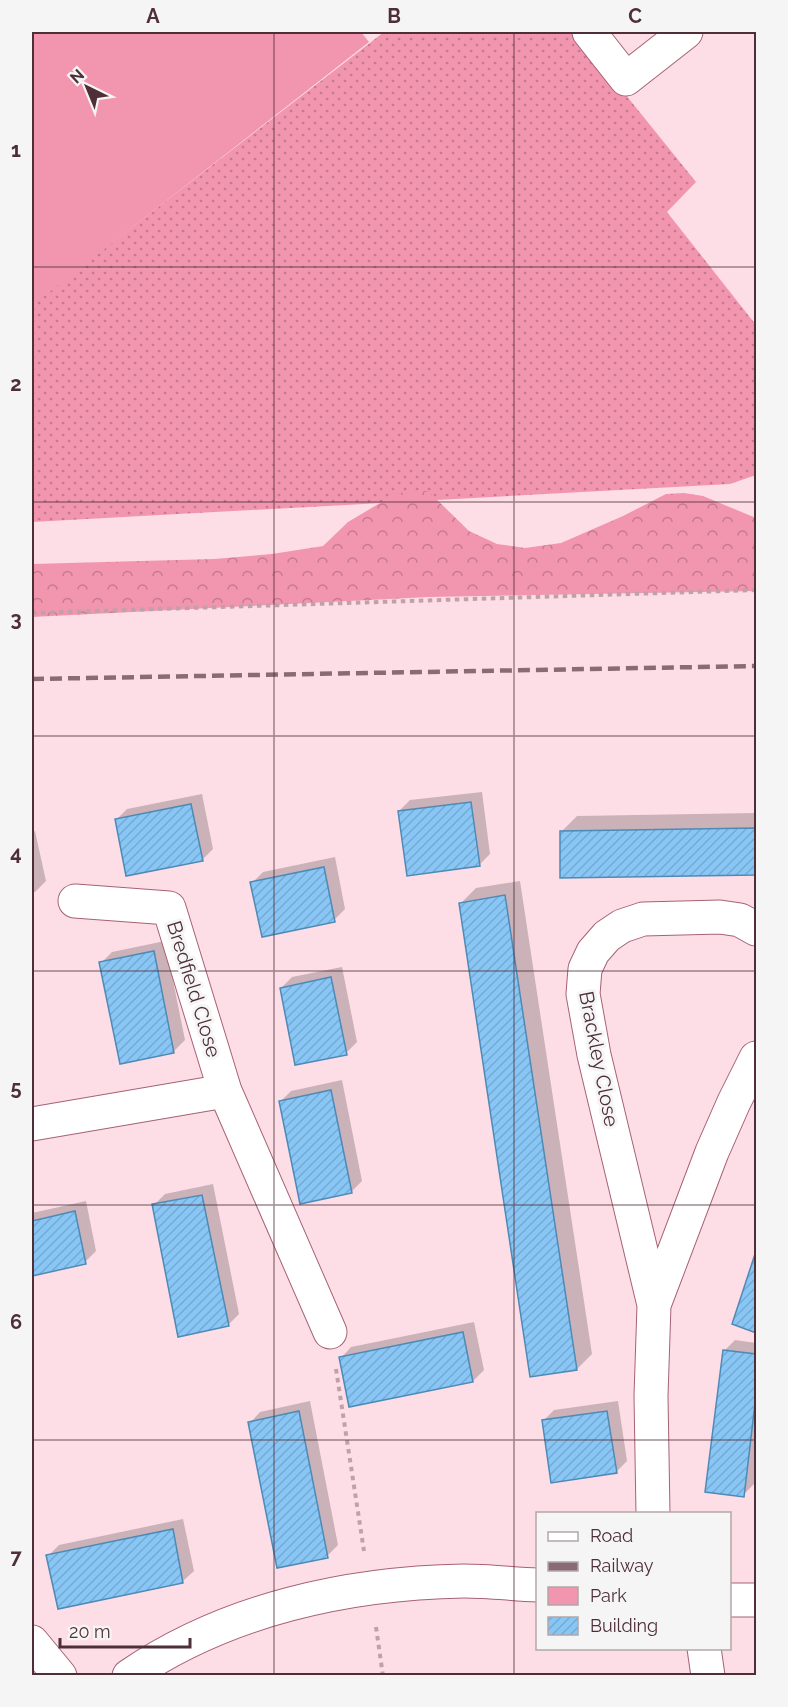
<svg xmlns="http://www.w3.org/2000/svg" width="788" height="1707" font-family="Raleway,sans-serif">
  <defs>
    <pattern id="green-dots" width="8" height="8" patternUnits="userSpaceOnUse" patternTransform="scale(1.5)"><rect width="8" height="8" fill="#f295af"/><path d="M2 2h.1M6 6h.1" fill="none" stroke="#c67a8f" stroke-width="1.8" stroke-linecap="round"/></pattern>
    <pattern id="forest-crowns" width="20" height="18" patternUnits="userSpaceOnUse" patternTransform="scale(1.5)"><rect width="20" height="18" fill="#f295af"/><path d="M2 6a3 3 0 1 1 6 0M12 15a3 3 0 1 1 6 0" fill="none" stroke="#c67a8f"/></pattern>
    <pattern id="building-hatch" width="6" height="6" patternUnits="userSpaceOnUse" patternTransform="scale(1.5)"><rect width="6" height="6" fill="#88c6f5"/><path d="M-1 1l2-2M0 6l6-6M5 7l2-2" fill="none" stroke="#77aad3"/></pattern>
  </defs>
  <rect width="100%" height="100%" fill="#fedee6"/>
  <path fill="url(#green-dots)" d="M 384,32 L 575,32 L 696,182 L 667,212 L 756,325 L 756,475 L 730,484 L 32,522 L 32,293 L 38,300 Z"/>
  <path fill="url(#forest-crowns)" d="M 428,491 L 469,531 L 497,544 L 525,548 L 561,543 L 623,516 L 666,494 L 684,493 L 703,496 L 756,518 L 756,591 L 429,597 L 32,617 L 32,564 L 214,559 L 272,554 L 323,546 L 348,522 L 385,500 L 403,492 Z"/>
  <path fill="#f295af" d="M 32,32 L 361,32 L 369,42 L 38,301 L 32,293 Z"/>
  <path fill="#0003" d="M 482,792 L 490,854 L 479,865 L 399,811 L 410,800 Z
    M 202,794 L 213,849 L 202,860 L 116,820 L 127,809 Z
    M 756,813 L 756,873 L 562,876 L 562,831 L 577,816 Z
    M 35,831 L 46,881 L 35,892 L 32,892 L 32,832 Z
    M 335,857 L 345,909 L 334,920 L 252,883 L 263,872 Z
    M 520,881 L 592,1354 L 577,1369 L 461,903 L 476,888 Z
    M 165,941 L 185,1040 L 174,1051 L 121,1062 L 101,963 L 112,952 Z
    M 342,967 L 357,1042 L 346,1053 L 281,988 L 292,977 Z
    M 342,1080 L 362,1181 L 351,1192 L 280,1102 L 291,1091 Z
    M 213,1184 L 239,1314 L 228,1325 L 154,1205 L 165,1194 Z
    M 86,1201 L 96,1251 L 85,1262 L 32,1274 L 32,1213 Z
    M 756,1256 L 756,1331 L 734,1323 Z
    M 474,1322 L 484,1370 L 473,1381 L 341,1358 L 351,1347 Z
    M 735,1340 L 756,1343 L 756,1468 L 754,1484 L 743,1495 L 724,1351 Z
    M 310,1401 L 338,1545 L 327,1556 L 250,1423 L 260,1412 Z
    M 618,1401 L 627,1461 L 616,1472 L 543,1421 L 554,1410 Z
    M 183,1519 L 194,1571 L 183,1581 L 48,1556 L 59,1545 Z"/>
  <path fill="url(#building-hatch)" stroke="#4e8ab6" stroke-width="1.5" d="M 471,802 L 480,866 L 407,876 L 398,811 Z
    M 191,804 L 203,861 L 126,876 L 115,819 Z
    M 756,828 L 756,875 L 560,878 L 560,831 Z
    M 324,867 L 335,922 L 262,937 L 250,882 Z
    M 505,895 L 577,1370 L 530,1377 L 459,903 Z
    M 154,951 L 174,1053 L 120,1064 L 99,962 Z
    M 331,977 L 347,1055 L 295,1065 L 280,988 Z
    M 331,1090 L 352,1193 L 300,1204 L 279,1101 Z
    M 202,1195 L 229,1326 L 178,1337 L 152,1204 Z
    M 75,1211 L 86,1264 L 32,1276 L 32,1221 Z
    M 756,1251 L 756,1333 L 732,1324 Z
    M 463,1332 L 473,1382 L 349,1407 L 339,1357 Z
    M 723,1350 L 756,1354 L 756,1395 L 744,1497 L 705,1492 Z
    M 299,1411 L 328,1558 L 277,1568 L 248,1422 Z
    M 607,1411 L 617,1473 L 551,1483 L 542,1420 Z
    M 173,1529 L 183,1583 L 58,1609 L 46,1555 Z"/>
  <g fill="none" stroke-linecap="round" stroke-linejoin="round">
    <g stroke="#a66275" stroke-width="35">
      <path id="minor" d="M 589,32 L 626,79 L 686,32
        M 75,901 L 169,908 L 225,1091 L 330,1332
        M 32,1124 L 225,1091
        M 654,1305 L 712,1152 L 734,1102 L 756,1058
        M 653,1514 L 651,1396 L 654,1305 L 594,1055 L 583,994 L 585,969 L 593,952 L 607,936 L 622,926 L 643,919 L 720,917 L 740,920 L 756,929
        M 730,1600 L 756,1600
        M 32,1642 L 60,1676
        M 704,1648 L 708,1676
        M 129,1676 C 227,1609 348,1583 464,1581 C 488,1581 513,1584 538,1585"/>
    </g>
    <path stroke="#c1a1a9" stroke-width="4" stroke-dasharray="4.5 4.5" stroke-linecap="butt" d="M 32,613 L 756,590
      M 336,1369 L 364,1551
      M 376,1627 L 383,1676"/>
    <use href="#minor" stroke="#fff" stroke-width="33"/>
    <path stroke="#8a6b74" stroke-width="4.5" stroke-dasharray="12 6" stroke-linecap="butt" d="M 32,679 L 756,666"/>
  </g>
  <path fill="none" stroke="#4e2f38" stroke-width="1.5" stroke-opacity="0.55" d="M 274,32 L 274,1676M 514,32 L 514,1676M 32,267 L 756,267M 32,502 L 756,502M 32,736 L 756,736M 32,971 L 756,971M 32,1205 L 756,1205M 32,1440 L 756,1440"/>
  <g text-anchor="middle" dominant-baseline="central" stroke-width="6" stroke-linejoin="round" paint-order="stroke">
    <g font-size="20" fill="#4e2f38" stroke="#f5f5f5">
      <text transform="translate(194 989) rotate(73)">Bredfield Close</text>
      <text transform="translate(599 1059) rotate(79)">Brackley Close</text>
    </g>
  </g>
  <rect width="788" height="1707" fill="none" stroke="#f5f5f5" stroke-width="66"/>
  <rect x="536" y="1512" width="195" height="138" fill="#f5f5f5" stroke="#b2a6a9" stroke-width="1.5"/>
  <rect x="548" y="1532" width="30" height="9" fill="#ffffff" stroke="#b2a6a9" stroke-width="1.5"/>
  <text x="590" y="1542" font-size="18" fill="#4e2f38">Road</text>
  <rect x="548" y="1562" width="30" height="9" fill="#8a6b74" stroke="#b2a6a9" stroke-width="1.5"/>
  <text x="590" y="1572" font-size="18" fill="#4e2f38">Railway</text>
  <rect x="548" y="1587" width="30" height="18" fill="#f295af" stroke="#b2a6a9" stroke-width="1.5"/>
  <text x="590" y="1602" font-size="18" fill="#4e2f38">Park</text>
  <rect x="548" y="1617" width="30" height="18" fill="url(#building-hatch)" stroke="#b2a6a9" stroke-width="1.5"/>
  <text x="590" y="1632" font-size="18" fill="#4e2f38">Building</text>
  <g transform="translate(87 87) rotate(317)" stroke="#f5f5f5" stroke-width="4.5" paint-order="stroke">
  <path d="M0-4.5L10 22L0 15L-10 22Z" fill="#4e2f38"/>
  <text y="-9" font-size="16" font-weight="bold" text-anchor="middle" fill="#4e2f38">N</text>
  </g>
  <path d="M60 1638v9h130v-9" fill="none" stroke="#4e2f38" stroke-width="3"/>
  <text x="69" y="1638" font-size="18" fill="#4e2f38" stroke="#f5f5f5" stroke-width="4.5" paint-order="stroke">20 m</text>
  <rect x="33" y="33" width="722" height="1641" fill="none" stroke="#4e2f38" stroke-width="2"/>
  <g font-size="20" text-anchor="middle" font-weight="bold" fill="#4e2f38">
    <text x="153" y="23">A</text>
    <text x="394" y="23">B</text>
    <text x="635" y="23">C</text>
    <text x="16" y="157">1</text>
    <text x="16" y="391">2</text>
    <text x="16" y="626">3</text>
    <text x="16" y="860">4</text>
    <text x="16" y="1095">5</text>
    <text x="16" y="1329">6</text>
    <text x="16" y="1564">7</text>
  </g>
</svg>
